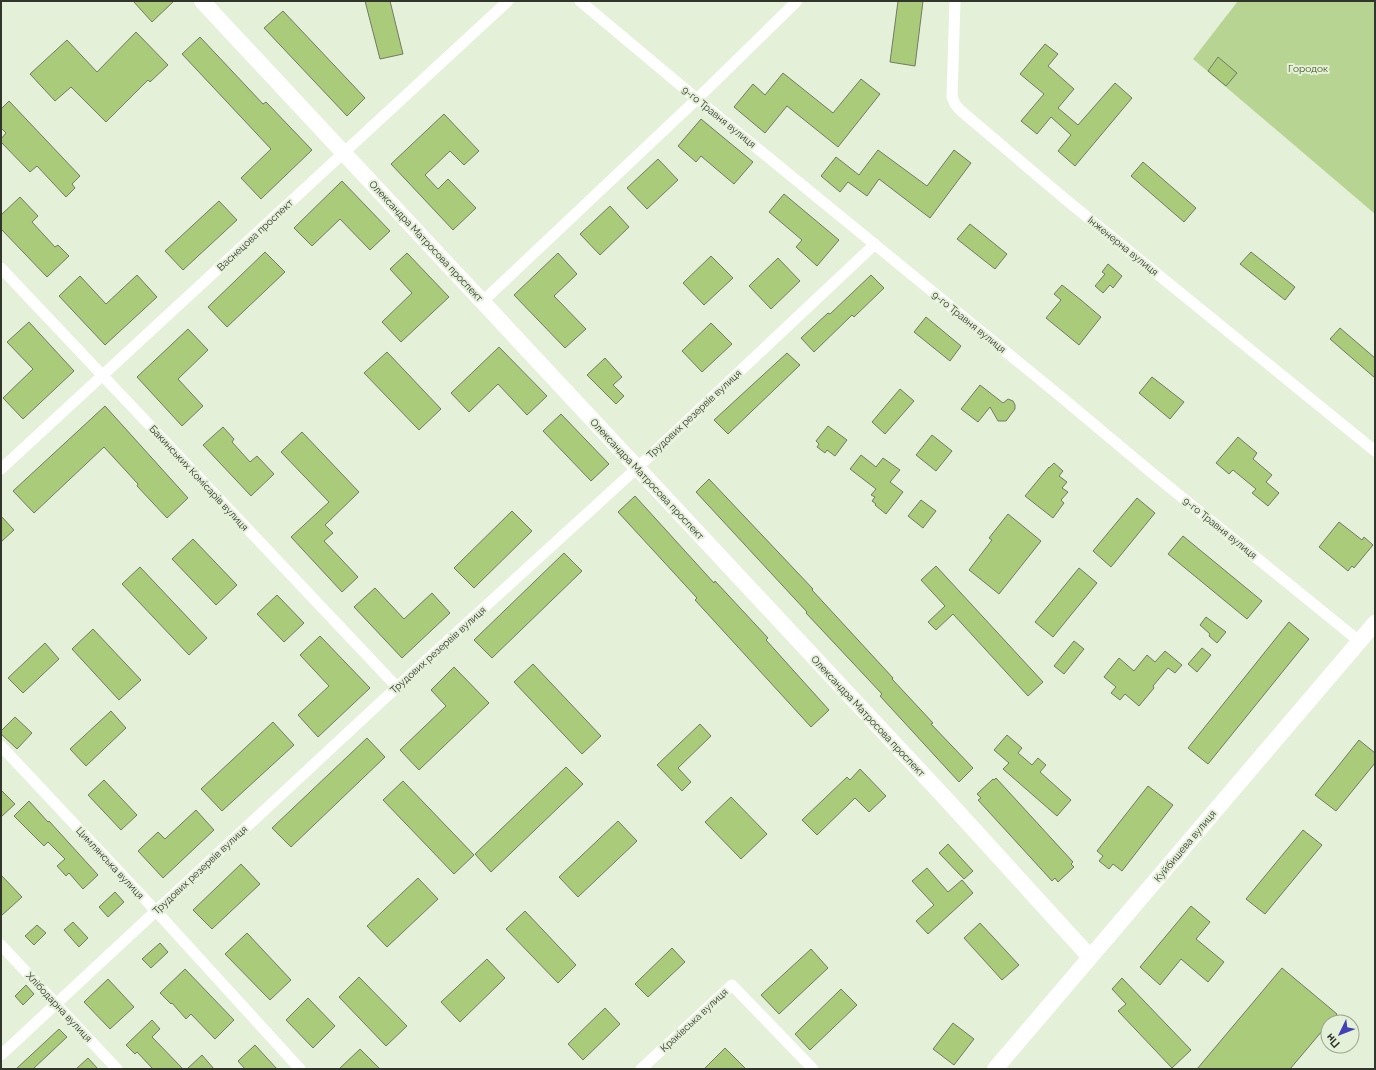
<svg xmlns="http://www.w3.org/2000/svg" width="1376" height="1070" font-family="Raleway,sans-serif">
  <rect width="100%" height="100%" fill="#e5f0d8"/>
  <path fill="#b8d493" d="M 1238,1 L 1375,1 L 1375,214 L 1193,59 Z"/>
  <path fill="#aacb7a" stroke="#717b66" d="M 133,1 L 174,1 L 152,22 Z
    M 365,1 L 390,1 L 403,54 L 380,59 Z
    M 898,1 L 923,1 L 915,66 L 890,62 Z
    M 283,11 L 365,98 L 347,116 L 264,28 Z
    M 136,32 L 168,65 L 150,82 L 148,80 L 106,122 L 71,87 L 55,101 L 30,74 L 67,40 L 97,72 Z
    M 200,37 L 263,104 L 266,102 L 312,150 L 261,199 L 241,178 L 271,149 L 182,54 Z
    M 1045,44 L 1058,54 L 1048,66 L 1074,89 L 1058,108 L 1078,125 L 1115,83 L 1132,98 L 1075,166 L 1058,151 L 1071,135 L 1051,117 L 1037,134 L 1021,121 L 1044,94 L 1020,74 Z
    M 1218,57 L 1237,73 L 1226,86 L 1208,71 Z
    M 783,73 L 833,113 L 861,79 L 880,94 L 838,147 L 787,106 L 765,133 L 734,107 L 753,84 L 765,95 Z
    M 9,101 L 80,176 L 72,184 L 75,188 L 66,197 L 37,166 L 30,172 L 1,142 L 1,139 L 6,133 L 1,128 L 1,109 Z
    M 444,114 L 479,151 L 464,165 L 450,151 L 425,175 L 438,189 L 448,179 L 476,208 L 453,230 L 391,164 Z
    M 701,119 L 753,162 L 734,184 L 701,156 L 696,162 L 678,146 Z
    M 878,150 L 927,186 L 954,150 L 971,163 L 930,218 L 879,179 L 867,196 L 848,182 L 840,192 L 821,176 L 836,157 L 859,175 Z
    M 658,159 L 678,180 L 647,209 L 627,188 Z
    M 1143,162 L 1196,208 L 1184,222 L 1131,176 Z
    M 342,181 L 390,231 L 370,250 L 340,219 L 312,246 L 294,228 Z
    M 784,194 L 839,240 L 817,266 L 796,247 L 802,240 L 769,212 Z
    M 20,197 L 38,216 L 32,222 L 55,247 L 58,245 L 69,256 L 47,277 L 1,229 L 1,215 Z
    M 219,201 L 237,220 L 183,270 L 165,251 Z
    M 610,206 L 629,227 L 600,255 L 580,234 Z
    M 970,224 L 1007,254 L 995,269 L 957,239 Z
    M 265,252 L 285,272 L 227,327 L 208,307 Z
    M 1251,252 L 1295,287 L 1285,300 L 1240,264 Z
    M 407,253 L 449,297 L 401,342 L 382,322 L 412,293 L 390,269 Z
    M 558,253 L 577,274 L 554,296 L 586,329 L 565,348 L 514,295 Z
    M 711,256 L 733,278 L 704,305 L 683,283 Z
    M 778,258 L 800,281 L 771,309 L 749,286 Z
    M 1108,264 L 1122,276 L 1113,288 L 1110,285 L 1103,293 L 1095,286 L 1105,274 L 1102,272 Z
    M 137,275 L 157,297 L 105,345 L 59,296 L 80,276 L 106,304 Z
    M 871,275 L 884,288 L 854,317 L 852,315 L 814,352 L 801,338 L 828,313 L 830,314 Z
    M 1062,285 L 1081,300 L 1101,317 L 1079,345 L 1046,318 L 1061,300 L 1054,294 Z
    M 926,317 L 961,346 L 950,361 L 914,332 Z
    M 29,322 L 74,371 L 23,419 L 3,398 L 33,369 L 7,342 Z
    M 711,323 L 732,344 L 702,372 L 682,351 Z
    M 1340,328 L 1375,358 L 1375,378 L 1330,339 Z
    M 188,329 L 208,350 L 178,379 L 203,406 L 182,426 L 137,377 Z
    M 499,347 L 547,396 L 527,415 L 498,384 L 469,412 L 451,393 Z
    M 387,352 L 441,409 L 419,430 L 364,373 Z
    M 787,353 L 800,365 L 728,434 L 714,420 Z
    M 605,358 L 622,377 L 613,385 L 624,396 L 616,404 L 587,375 Z
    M 1152,377 L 1184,402 L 1170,419 L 1139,393 Z
    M 980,385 L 1003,403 L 1008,399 L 1013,401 L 1015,405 L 1015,409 L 1006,421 L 998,421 L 990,407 L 978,422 L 961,409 Z
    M 900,389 L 914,401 L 885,434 L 872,422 Z
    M 105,406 L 188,498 L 167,518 L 137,486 L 138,484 L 104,447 L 34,513 L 13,491 Z
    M 561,414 L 609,464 L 591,481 L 543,431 Z
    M 828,426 L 847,440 L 835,456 L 827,450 L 825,453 L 817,447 L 819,444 L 816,441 Z
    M 223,427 L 234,439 L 232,442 L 250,462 L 257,456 L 274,474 L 251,496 L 203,445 Z
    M 302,432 L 359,492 L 325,525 L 333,533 L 324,541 L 358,577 L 342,592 L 291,537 L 329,502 L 281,452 Z
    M 932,435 L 952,451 L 936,471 L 916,455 Z
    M 1238,437 L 1257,453 L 1253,459 L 1272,475 L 1266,482 L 1279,493 L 1268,506 L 1252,493 L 1256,489 L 1233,470 L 1229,474 L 1216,463 Z
    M 861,455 L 876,467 L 883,458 L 900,470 L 890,482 L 903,492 L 886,514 L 875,505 L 876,504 L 872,501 L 875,497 L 871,495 L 876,489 L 850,469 Z
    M 1054,463 L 1063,471 L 1059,476 L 1067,482 L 1062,488 L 1068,492 L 1061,500 L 1064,503 L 1053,518 L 1025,496 L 1049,467 L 1049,468 Z
    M 709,479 L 813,589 L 812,590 L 893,678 L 892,679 L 933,723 L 931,724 L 973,768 L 959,782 L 880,696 L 882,694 L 806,613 L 807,612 L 696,492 Z
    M 635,496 L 714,583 L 715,581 L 768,638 L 766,640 L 829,710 L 811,727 L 695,600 L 697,598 L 618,512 Z
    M 1137,498 L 1155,513 L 1111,567 L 1093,551 Z
    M 921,500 L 936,511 L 923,528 L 908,516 Z
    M 512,511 L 532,531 L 474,588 L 454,568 Z
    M 1008,514 L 1041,541 L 999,594 L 969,570 L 992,540 L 989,538 Z
    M 1,516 L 14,530 L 1,542 Z
    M 1339,522 L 1362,540 L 1364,537 L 1373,545 L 1354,568 L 1352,566 L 1348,571 L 1319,547 Z
    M 1183,536 L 1262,601 L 1247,619 L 1168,554 Z
    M 193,539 L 237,585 L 216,605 L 172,559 Z
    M 564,553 L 582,571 L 492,658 L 474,640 Z
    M 936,566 L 1043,682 L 1028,696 L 953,614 L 936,630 L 928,622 L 945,606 L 921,580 Z
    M 140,567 L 207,638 L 189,655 L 122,584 Z
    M 1079,568 L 1097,583 L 1053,637 L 1035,622 Z
    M 375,588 L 404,619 L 432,593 L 450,613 L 402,658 L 354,607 Z
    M 277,595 L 304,623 L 284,642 L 257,614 Z
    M 1206,617 L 1226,632 L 1217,643 L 1209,636 L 1210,634 L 1200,625 Z
    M 1289,622 L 1309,639 L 1208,764 L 1188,748 Z
    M 93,629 L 141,680 L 119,700 L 72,649 Z
    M 320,636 L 370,688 L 318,737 L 298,715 L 329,686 L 300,655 Z
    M 1074,641 L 1084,649 L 1064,674 L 1054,666 Z
    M 45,643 L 59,659 L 23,693 L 8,678 Z
    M 1202,648 L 1211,655 L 1197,672 L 1188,664 Z
    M 1165,651 L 1182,665 L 1175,673 L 1168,668 L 1153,686 L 1154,688 L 1139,706 L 1125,694 L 1120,700 L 1111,693 L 1116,687 L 1104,677 L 1119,658 L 1134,671 L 1147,655 L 1155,662 Z
    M 533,664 L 601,736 L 582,754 L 514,682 Z
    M 454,667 L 489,703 L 419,770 L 400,750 L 446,706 L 431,690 Z
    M 111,711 L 126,728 L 86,766 L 70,749 Z
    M 15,717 L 32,733 L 17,749 L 1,734 L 1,731 Z
    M 273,722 L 294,745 L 222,811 L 201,789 Z
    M 700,724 L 711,736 L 678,768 L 691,782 L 682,791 L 657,765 Z
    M 1007,735 L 1022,748 L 1018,753 L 1032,765 L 1038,758 L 1046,765 L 1040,772 L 1071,800 L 1057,816 L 1003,769 L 1009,763 L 994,750 Z
    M 367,738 L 385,757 L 291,847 L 272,828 Z
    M 1359,740 L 1375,753 L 1375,763 L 1336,811 L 1315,795 Z
    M 566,767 L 583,784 L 491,872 L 475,854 Z
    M 860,769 L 886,796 L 869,812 L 855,798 L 817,835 L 802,820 L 847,777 L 850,780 Z
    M 996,778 L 1073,862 L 1071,864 L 1074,867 L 1058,882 L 1055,878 L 1052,881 L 978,800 L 981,798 L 977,794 L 993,779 L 994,780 Z
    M 104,780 L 137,815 L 121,830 L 88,795 Z
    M 403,781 L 474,855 L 454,874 L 383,800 Z
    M 1148,786 L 1173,805 L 1122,871 L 1113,864 L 1109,869 L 1099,861 L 1103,856 L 1097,851 Z
    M 1,790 L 15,804 L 1,817 Z
    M 731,797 L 767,834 L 741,859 L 705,822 Z
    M 29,801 L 48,822 L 49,821 L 98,875 L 83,889 L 69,873 L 66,876 L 57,866 L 65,859 L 48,842 L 44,846 L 14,816 Z
    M 196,810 L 214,830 L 163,878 L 138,851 L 158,832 L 165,839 Z
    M 618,821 L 637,841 L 578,897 L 559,877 Z
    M 1303,830 L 1322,845 L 1265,914 L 1246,899 Z
    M 948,844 L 973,871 L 964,879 L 939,853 Z
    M 241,864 L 260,884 L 212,929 L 193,910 Z
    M 927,868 L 948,892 L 962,880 L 973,893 L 928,934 L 916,921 L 934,905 L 912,881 Z
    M 1,875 L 22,897 L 1,916 Z
    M 418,878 L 438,899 L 387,947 L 367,926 Z
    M 115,892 L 124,902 L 108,917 L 99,907 Z
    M 1191,906 L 1210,922 L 1196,939 L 1224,962 L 1208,982 L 1181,959 L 1160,985 L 1140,967 Z
    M 525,911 L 576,965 L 558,983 L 506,929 Z
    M 73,922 L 88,938 L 79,947 L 64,930 Z
    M 980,923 L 1019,965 L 1002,980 L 964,938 Z
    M 37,925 L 46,933 L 34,945 L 25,936 Z
    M 247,933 L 291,980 L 270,1000 L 225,954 Z
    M 160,943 L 168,952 L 151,968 L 142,959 Z
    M 672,948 L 685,962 L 648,997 L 635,984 Z
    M 811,949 L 828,968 L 779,1014 L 761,995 Z
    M 487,959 L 505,978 L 460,1022 L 441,1002 Z
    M 1282,968 L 1337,1014 L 1330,1022 L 1328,1022 L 1328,1024 L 1290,1069 L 1197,1069 Z
    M 185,969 L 234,1020 L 215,1039 L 191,1014 L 186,1019 L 172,1003 L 171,1004 L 160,993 Z
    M 359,977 L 407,1026 L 386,1046 L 339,997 Z
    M 1122,978 L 1191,1050 L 1172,1068 L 1118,1011 L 1126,1004 L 1112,989 Z
    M 108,979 L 134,1007 L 110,1029 L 84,1002 Z
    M 26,985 L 34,994 L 23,1005 L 15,996 Z
    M 841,989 L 857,1005 L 810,1050 L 795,1034 Z
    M 308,998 L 335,1026 L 313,1048 L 286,1020 Z
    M 605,1008 L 620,1024 L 583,1060 L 568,1044 Z
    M 152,1020 L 160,1029 L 152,1037 L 183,1069 L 153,1069 L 137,1052 L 135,1054 L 126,1045 Z
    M 953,1023 L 974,1039 L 954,1065 L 933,1049 Z
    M 59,1029 L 67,1037 L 33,1069 L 16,1069 Z
    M 255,1045 L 277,1069 L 245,1069 L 238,1061 Z
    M 725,1048 L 746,1069 L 704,1069 Z
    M 360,1049 L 380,1069 L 339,1069 Z
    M 202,1055 L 214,1069 L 187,1069 Z
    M 88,1058 L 98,1069 L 76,1069 Z"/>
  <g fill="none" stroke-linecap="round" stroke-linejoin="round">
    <path stroke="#fff" stroke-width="11" d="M 580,1 L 697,99 L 1060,396 L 1152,473 L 1359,641
      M 955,1 L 952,97 L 955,104 L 960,110 L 1065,199 L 1375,451
      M 1,268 L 397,687
      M 482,302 L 697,99 L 797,1
      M 1,469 L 508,1
      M 1,746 L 156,911 L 300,1069
      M 1,945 L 117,1069
      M 1,1055 L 397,687 L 637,468 L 875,244
      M 641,1069 L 732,985 L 813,1069"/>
    <path stroke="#fff" stroke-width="16" d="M 202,1 L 947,800 L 1090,957
      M 995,1069 L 1375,623"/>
  </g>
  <g text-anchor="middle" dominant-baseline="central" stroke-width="4" stroke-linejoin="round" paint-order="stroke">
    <g font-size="10" fill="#445921" stroke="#e5f0d8">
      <text x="1308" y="68">Городок</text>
    </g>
    <g font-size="10" fill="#31352c" stroke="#e5f0d8">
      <text transform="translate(719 117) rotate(39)">9-го Травня вулиця</text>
      <text transform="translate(255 235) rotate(-43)">Васнецова проспект</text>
      <text transform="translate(426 241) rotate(47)">Олександра Матросова проспект</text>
      <text transform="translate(1123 246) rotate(39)">Інженерна вулиця</text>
      <text transform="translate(969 322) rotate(39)">9-го Травня вулиця</text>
      <text transform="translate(694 414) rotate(-43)">Трудових резервів вулиця</text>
      <text transform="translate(199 478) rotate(47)">Бакинських Комісарів вулиця</text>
      <text transform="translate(647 479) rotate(47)">Олександра Матросова проспект</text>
      <text transform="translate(1220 528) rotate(39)">9-го Травня вулиця</text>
      <text transform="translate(438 650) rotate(-42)">Трудових резервів вулиця</text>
      <text transform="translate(868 716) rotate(47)">Олександра Матросова проспект</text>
      <text transform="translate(1185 846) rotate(-50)">Куйбишева вулиця</text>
      <text transform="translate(110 863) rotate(47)">Цимлянська вулиця</text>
      <text transform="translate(200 870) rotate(-43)">Трудових резервів вулиця</text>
      <text transform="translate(59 1007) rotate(47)">Хлібодарна вулиця</text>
      <text transform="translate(694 1020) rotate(-43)">Краківська вулиця</text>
    </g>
  </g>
  <rect width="1376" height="1070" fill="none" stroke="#31352c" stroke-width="4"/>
  <g transform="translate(1340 1034) rotate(227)"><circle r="19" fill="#e5f0d8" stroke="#9da593"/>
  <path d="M0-3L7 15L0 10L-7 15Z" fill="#4340b6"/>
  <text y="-6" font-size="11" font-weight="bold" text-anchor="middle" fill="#31352c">Пн</text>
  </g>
</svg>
